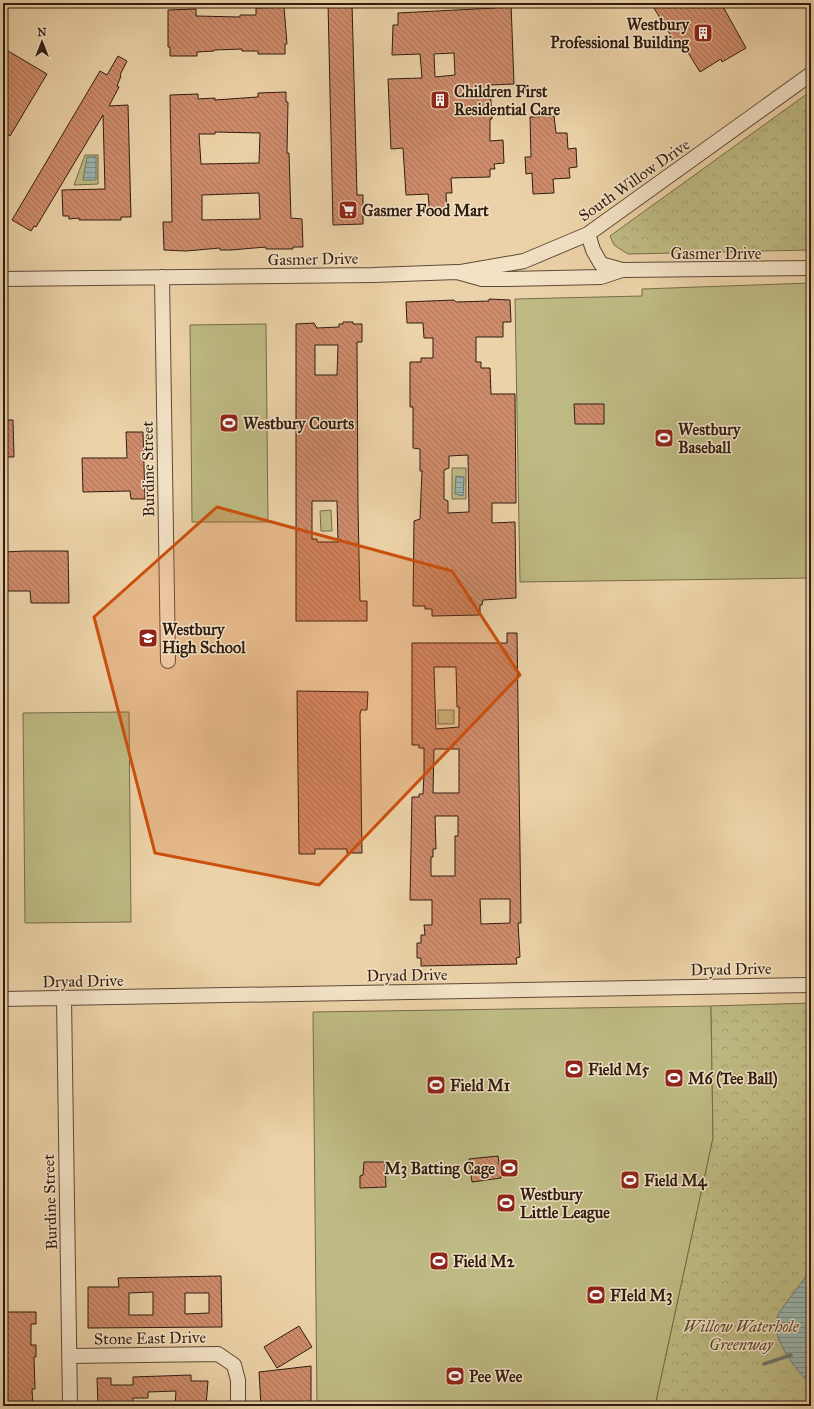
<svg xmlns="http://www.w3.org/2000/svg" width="814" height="1409" font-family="'IM FELL Great Primer',serif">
  <defs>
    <pattern id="forest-crowns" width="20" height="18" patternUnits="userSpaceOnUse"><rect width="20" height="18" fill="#beba83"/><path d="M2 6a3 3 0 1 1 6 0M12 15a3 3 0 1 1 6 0" fill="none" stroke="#a49f70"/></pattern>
    <pattern id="water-rules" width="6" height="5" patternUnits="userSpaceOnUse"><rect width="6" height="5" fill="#9ab6b0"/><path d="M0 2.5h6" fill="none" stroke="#7e938e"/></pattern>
    <pattern id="building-back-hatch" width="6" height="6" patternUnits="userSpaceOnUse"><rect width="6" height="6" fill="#cf8c6c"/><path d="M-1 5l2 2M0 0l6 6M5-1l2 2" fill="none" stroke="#a87257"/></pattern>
  </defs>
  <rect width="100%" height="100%" fill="#ecd2a8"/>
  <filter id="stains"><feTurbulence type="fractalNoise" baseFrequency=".005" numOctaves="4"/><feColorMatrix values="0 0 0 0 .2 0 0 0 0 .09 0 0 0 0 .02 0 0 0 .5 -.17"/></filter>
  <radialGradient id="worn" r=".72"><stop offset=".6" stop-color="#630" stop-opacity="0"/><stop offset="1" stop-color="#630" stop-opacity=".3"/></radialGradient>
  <path fill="#beba83" stroke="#776c4a" d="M 85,155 L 98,155 L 98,184 L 74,185 Z
    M 811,283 L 811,578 L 520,582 L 515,299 L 642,296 L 642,289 Z
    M 266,324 L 268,522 L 192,522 L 190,325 Z
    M 452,468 L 466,468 L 466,499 L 452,499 Z
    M 331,510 L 332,531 L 321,531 L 320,511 Z
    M 129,712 L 131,922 L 25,923 L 23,713 Z
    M 711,1006 L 713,1138 L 655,1406 L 317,1406 L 313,1012 Z"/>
  <path fill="url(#forest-crowns)" stroke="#776c4a" d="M 811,91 L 811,250 L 628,254 L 614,245 L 610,236 Z
    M 438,710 L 454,710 L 454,724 L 438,724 Z
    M 811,1003 L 811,1406 L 655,1406 L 713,1138 L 711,1006 Z"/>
  <path fill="url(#water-rules)" stroke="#707970" d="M 87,157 L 96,157 L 96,180 L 83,180 Z
    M 456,476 L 464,477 L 463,496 L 455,494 Z
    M 811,1267 L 811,1386 C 798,1370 766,1336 779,1313 C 789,1297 803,1284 811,1267 Z"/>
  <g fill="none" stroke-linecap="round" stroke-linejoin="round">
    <path stroke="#707970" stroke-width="3.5" d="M 764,1364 L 791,1355"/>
  </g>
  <path fill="url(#building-back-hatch)" stroke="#301d11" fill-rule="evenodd" d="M 328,3 L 352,3 L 357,195 L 363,195 L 363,224 L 333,225 Z
    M 494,3 L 511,3 L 514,84 L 490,85 L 492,119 L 490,119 L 490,141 L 503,140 L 504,163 L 494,164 L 495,169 L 490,169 L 490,177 L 451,178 L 452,193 L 446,193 L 447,214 L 436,214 L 430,216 L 428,194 L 406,195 L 403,148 L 391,149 L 388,79 L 422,78 L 420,54 L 392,55 L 393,25 L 398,25 L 398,13 L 495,8 ZM 454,53 L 455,75 L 435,77 L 434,54 Z
    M 662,3 L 721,3 L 746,48 L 722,62 L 721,59 L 700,72 L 684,46 L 679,49 L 654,8 Z
    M 284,7 L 287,44 L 285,44 L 285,54 L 258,54 L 258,51 L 242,51 L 242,49 L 214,50 L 214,51 L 197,52 L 197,56 L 170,56 L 170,47 L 168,47 L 168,10 L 196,9 L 196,16 L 240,17 L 240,15 L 256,15 L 256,8 Z
    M 3,48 L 47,74 L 10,136 L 3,132 Z
    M 118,56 L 127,61 L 120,75 L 121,76 L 117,86 L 119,87 L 109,106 L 128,105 L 131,217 L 121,217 L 121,220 L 79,220 L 79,218 L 69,219 L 69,216 L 63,216 L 62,190 L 105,189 L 103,115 L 45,212 L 36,227 L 34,226 L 31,231 L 12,220 L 100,71 L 107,75 Z
    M 286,92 L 286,102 L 288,102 L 287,153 L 289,153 L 291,218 L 302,219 L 303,247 L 293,247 L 293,249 L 266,249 L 266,247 L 231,250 L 220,250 L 220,248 L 186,251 L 164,250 L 163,222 L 172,222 L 170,95 L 198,94 L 198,99 L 215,98 L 215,100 L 258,97 L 258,93 ZM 215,132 L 260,133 L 259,163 L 201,164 L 199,134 L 215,134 ZM 259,193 L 260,219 L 202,220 L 202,195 Z
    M 554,116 L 556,133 L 567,133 L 568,149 L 576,148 L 577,167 L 569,168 L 570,178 L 553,179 L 554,193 L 533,194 L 532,173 L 526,174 L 525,157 L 531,157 L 530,117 Z
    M 489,299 L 510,300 L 511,322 L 503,322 L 503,337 L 476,337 L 476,362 L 481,362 L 481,368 L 490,368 L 491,394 L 515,394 L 516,503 L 492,503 L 492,523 L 515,522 L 516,598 L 483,600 L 482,605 L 480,605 L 480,615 L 432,616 L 432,609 L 425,609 L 425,606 L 413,606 L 414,521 L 420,519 L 422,471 L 420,471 L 420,449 L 413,448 L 413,407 L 410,407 L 410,362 L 421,362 L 421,358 L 433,358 L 433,338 L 424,338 L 423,323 L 407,323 L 406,302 L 454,300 L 456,302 L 489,301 ZM 468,455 L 469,512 L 448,513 L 448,501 L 444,499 L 444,470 L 449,468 L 449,456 Z
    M 343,322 L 353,322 L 353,324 L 362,324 L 362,342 L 357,342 L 358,509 L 360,601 L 367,601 L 367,621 L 296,621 L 296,324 L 314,323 L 317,328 L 339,327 L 339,324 L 343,324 ZM 315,345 L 338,345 L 337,375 L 315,375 ZM 312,501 L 337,501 L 338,542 L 317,542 L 317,539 L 312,539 Z
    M 574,404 L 604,404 L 604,424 L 575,424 Z
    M 3,420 L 13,420 L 14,457 L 3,457 Z
    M 126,432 L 143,432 L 145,499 L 131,499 L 130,491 L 83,492 L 82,458 L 127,458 Z
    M 26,551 L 68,551 L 69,603 L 31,603 L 30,591 L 3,591 L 3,552 Z
    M 507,633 L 517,633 L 521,923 L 518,923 L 520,957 L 516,958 L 517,964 L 421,966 L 421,958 L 417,958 L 417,943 L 421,943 L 421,935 L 425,935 L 424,925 L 432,925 L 432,900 L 410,900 L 412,797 L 419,797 L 419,794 L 423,794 L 424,774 L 424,748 L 419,748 L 419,745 L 412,745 L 412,643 L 507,643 ZM 434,667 L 456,667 L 457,707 L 459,707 L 459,727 L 436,729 ZM 434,749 L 459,749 L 459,793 L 433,793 ZM 435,816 L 458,816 L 458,836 L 455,836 L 455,876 L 431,876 L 431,857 L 433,857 L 433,849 L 436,849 ZM 480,899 L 510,899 L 510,923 L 481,924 Z
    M 297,691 L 368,692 L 367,710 L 361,710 L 360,714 L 362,853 L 347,853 L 347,849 L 315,849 L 315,854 L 299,854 Z
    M 498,1156 L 501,1178 L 472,1182 L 469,1159 Z
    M 364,1162 L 385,1162 L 386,1187 L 360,1188 L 360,1176 L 363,1175 Z
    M 221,1276 L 222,1327 L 88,1328 L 88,1287 L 119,1287 L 118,1278 ZM 153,1292 L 153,1315 L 129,1315 L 129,1293 ZM 185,1293 L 209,1293 L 209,1313 L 185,1314 Z
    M 3,1312 L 36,1312 L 36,1324 L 31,1324 L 31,1345 L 36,1345 L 36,1357 L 34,1357 L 35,1389 L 32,1389 L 33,1406 L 3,1406 Z
    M 299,1326 L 312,1347 L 277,1368 L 264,1347 Z
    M 311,1366 L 311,1403 L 302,1403 L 302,1406 L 261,1406 L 259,1372 Z
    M 191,1375 L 191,1381 L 208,1381 L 206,1406 L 175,1406 L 176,1391 L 148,1392 L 148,1398 L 133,1398 L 133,1406 L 98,1406 L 97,1378 L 111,1378 L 111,1385 L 133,1385 L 133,1377 Z"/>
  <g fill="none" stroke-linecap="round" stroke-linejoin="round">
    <g stroke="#5f4a37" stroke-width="16">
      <path id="minor" d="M 588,234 L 593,250 L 601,264 L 622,270 L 811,268
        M 461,272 L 524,261 L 588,234 L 811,74
        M 162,277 L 168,661
        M 3,279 L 374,275 L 457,272 L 482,279 L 504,279 L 601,277 L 622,270
        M 64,998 L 70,1406
        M 3,999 L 811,985
        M 70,1356 L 218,1354 L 234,1365 L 238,1380 L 238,1406"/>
    </g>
    <use href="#minor" stroke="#f3e2c6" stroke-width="14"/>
  </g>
  <path fill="#cc500d" fill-opacity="0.2" stroke="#cc500d" stroke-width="3" stroke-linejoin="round" d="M 217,507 L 452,571 L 520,675 L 319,885 L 155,853 L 94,617 Z"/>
  <defs>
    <g id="building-square" transform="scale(1)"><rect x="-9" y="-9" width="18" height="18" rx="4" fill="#8f2418" stroke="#f3e2c6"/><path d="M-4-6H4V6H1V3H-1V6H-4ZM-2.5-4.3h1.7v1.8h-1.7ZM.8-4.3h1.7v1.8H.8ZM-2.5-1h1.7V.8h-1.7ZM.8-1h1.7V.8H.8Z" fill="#fff"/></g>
    <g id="supermarket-square" transform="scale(1)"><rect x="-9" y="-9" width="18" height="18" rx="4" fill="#8f2418" stroke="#f3e2c6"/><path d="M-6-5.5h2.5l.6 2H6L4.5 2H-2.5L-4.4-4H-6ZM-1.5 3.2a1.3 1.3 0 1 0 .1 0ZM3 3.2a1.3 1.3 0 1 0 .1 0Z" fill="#fff"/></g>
    <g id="stadium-square" transform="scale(1)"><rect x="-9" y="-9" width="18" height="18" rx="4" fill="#8f2418" stroke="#f3e2c6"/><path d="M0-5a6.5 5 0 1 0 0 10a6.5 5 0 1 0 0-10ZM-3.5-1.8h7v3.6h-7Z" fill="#fff"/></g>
    <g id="school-square" transform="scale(1)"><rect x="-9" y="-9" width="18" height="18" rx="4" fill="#8f2418" stroke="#f3e2c6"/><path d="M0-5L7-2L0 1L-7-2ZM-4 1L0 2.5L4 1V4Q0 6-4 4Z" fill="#fff"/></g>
  </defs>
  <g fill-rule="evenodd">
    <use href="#building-square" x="703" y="33"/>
    <use href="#building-square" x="440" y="100"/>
    <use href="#supermarket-square" x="348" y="210"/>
    <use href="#stadium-square" x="229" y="423"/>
    <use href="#stadium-square" x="664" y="438"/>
    <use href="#school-square" x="148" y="638"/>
    <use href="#stadium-square" x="574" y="1069"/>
    <use href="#stadium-square" x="674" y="1078"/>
    <use href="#stadium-square" x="436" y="1085"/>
    <use href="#stadium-square" x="509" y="1168"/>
    <use href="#stadium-square" x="630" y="1180"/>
    <use href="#stadium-square" x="506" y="1203"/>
    <use href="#stadium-square" x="439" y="1261"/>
    <use href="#stadium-square" x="596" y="1295"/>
    <use href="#stadium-square" x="455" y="1376"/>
  </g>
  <g text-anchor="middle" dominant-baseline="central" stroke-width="3" stroke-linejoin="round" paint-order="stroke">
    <g font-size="16" font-weight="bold" fill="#301d11" stroke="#f3e2c6" text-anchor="start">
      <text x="689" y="24" text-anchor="end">Westbury<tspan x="689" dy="18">Professional Building</tspan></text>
      <text x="454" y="91">Children First<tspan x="454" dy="18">Residential Care</tspan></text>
      <text x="362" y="210">Gasmer Food Mart</text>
      <text x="243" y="423">Westbury Courts</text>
      <text x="678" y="429">Westbury<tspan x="678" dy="18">Baseball</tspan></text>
      <text x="162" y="629">Westbury<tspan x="162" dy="18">High School</tspan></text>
      <text x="588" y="1069">Field M5</text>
      <text x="688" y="1078">M6 (Tee Ball)</text>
      <text x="450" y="1085">Field M1</text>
      <text x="495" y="1168" text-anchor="end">M3 Batting Cage</text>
      <text x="644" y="1180">Field M4</text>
      <text x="520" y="1194">Westbury<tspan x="520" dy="18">Little League</tspan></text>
      <text x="453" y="1261">Field M2</text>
      <text x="610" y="1295">FIeld M3</text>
      <text x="469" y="1376">Pee Wee</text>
    </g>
    <g font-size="16" fill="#301d11" stroke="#f3e2c6">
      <text transform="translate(634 180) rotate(-35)">South Willow Drive</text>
      <text x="716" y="253">Gasmer Drive</text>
      <text transform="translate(313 259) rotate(-1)">Gasmer Drive</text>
      <text transform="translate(148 469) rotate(-91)">Burdine Street</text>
      <text transform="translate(731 969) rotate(-1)">Dryad Drive</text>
      <text transform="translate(407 975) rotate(-1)">Dryad Drive</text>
      <text transform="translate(83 981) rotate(-1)">Dryad Drive</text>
      <text transform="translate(50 1202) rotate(-92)">Burdine Street</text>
      <text transform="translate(150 1338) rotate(-1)">Stone East Drive</text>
    </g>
    <g font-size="16" font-style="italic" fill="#5b4c33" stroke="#f3e2c6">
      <text x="741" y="1326">Willow Waterhole<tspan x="741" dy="18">Greenway</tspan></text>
    </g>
  </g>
  <rect width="814" height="1409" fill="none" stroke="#ecd2a8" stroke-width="16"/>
  <rect x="4" y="4" width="806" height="1401" fill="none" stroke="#301d11" stroke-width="2"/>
  <rect x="8" y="8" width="798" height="1393" fill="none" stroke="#301d11"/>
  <g transform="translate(42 42)" stroke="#f3e2c6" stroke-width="3" paint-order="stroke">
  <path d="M0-3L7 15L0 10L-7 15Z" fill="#301d11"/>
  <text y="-6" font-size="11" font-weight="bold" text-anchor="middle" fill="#301d11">N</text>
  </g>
  <rect width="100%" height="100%" filter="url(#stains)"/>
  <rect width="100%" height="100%" fill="url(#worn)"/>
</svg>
